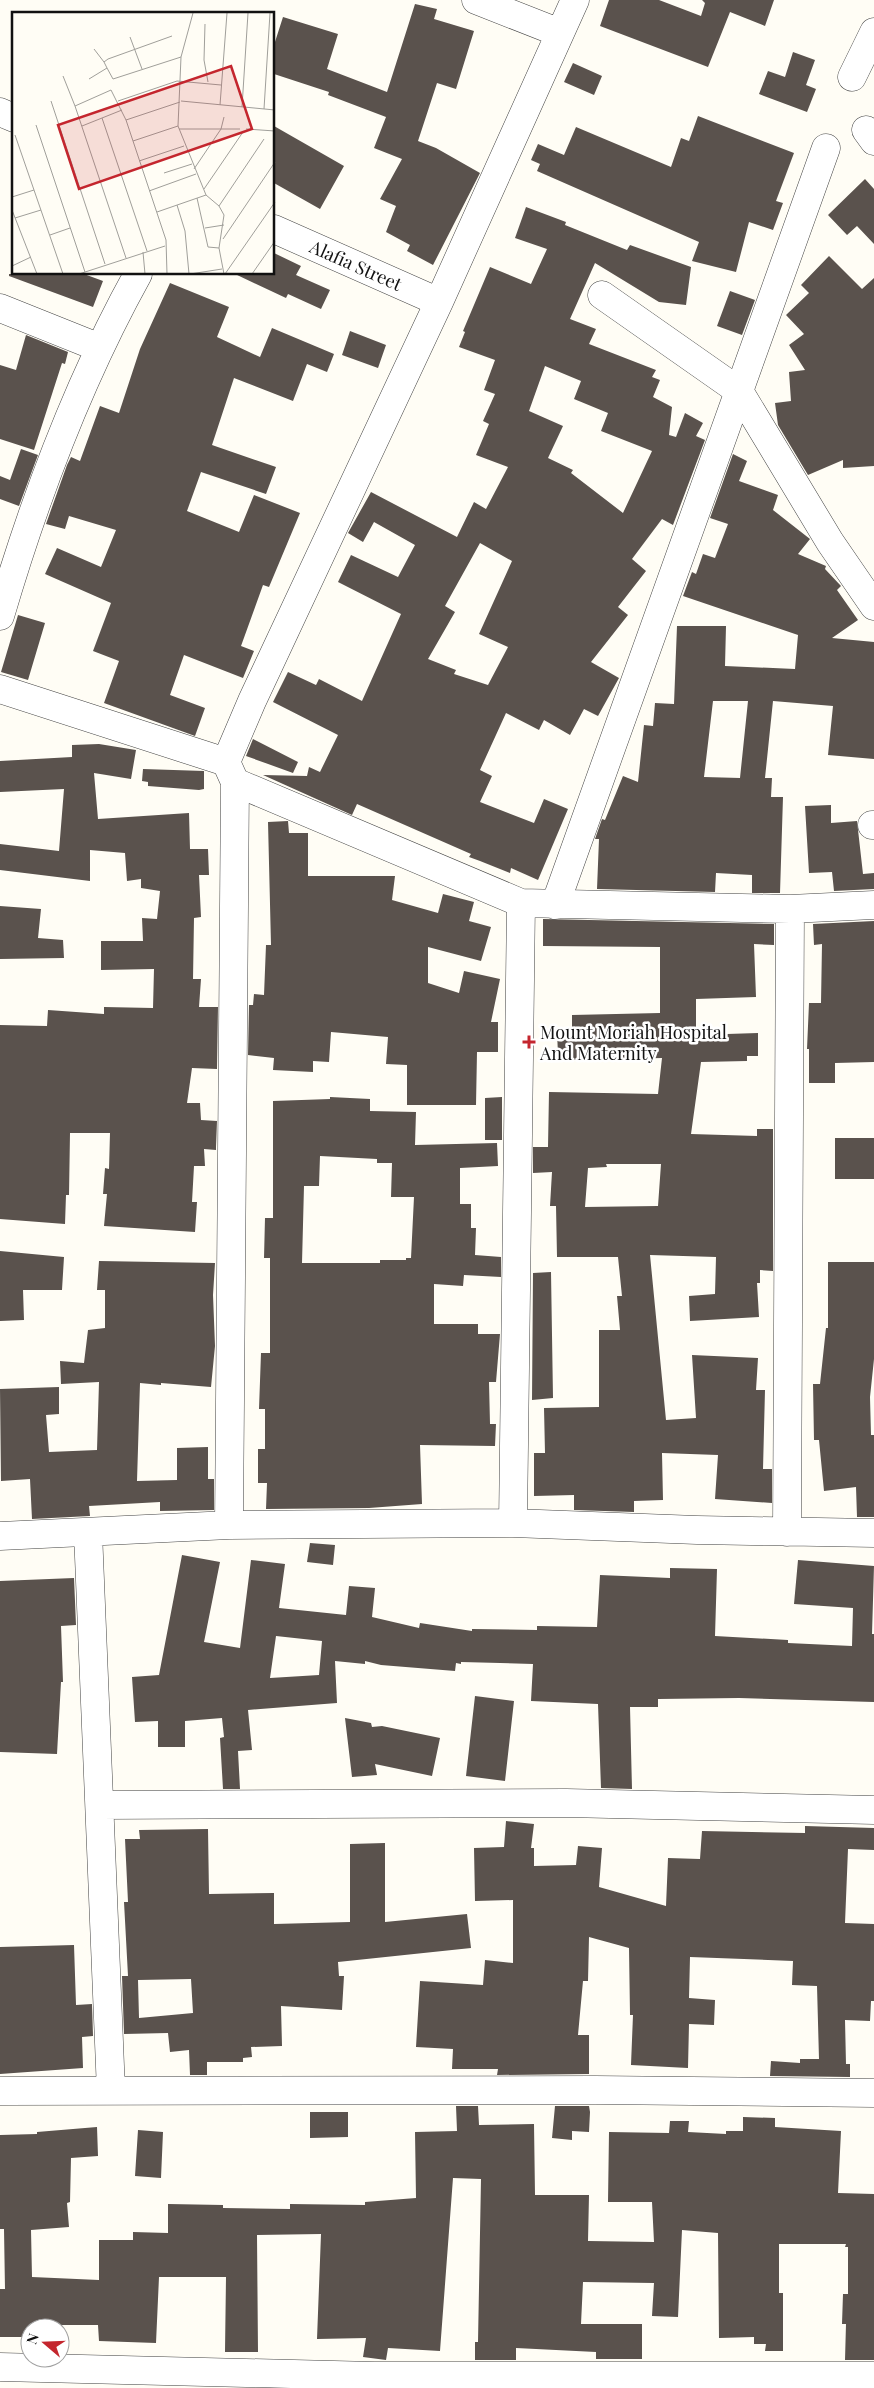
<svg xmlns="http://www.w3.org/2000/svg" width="874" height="2388" font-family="'Playfair Display',serif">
  <rect width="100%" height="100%" fill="#fffdf5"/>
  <path fill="#5a524d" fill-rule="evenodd" d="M 609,0 L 659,0 L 701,16 L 705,3 L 702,0 L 774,0 L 765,26 L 730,12 L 708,67 L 600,26 Z
    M 415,4 L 437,9 L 434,19 L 474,31 L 456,89 L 437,83 L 418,141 L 436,148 L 480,173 L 433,265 L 407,251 L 410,245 L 386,232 L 396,206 L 380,199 L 402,159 L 374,148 L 386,117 L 328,95 L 329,92 L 274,74 L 274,45 L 283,17 L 338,34 L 327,69 L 387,92 Z
    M 793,52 L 815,60 L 806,85 L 816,89 L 807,112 L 759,94 L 768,71 L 785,77 Z
    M 573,63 L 602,76 L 594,95 L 564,82 Z
    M 698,116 L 794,153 L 776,201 L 783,203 L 773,230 L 749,222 L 736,272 L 692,261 L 699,242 L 537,171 L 540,164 L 531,160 L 538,144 L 564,155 L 576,127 L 671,167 L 681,138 L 689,141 Z
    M 274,126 L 344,166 L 320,209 L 274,183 Z
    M 865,179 L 874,189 L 874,244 L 857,226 L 847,235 L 828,215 Z
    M 526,207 L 566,222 L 565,225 L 627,250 L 630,245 L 691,267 L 686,305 L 659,302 L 595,263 L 570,319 L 596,329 L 589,344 L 656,370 L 652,377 L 660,380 L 653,397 L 672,407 L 669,435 L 676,437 L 685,413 L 703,423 L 696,436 L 705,440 L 673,525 L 662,519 L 632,559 L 646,571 L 618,607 L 628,615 L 591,662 L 619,678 L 598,716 L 584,709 L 570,735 L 544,720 L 539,730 L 506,713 L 480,770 L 492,776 L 480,802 L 534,823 L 544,799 L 568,809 L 538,880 L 511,868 L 510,873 L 480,861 L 469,857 L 471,854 L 357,804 L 352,815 L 263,775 L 307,776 L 309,767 L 320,772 L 338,735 L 273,702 L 288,672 L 316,685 L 319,679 L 362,701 L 401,614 L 338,582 L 351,555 L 398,577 L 415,545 L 374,522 L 363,542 L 348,533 L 371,492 L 457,537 L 474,502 L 486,509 L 508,467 L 476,455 L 489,424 L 483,421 L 495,394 L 484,390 L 495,360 L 459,347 L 465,332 L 463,331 L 490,267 L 531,284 L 547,249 L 515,238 ZM 545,366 L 581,381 L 574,399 L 608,413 L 601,431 L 652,451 L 623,513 L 571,473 L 573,470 L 548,458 L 563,426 L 529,411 ZM 480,543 L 512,561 L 479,634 L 508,647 L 488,685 L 454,674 L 456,670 L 428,659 L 455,612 L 445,606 Z
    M 274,253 L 301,266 L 296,275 L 330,290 L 321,309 L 288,294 L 286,298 L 235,274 L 274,274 Z
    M 829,256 L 862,289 L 874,278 L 874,466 L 843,468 L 843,460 L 808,475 L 778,425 L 775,403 L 791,401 L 789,372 L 805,370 L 789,345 L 804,334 L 786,315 L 809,293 L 801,285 Z
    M 9,274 L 84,274 L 103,281 L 93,307 L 9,276 Z
    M 170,283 L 229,307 L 217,337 L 260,357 L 272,328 L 334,354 L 327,372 L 307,364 L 293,401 L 234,378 L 212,445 L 276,467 L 266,494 L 201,472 L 187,511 L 239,532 L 254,495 L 300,513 L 269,587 L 263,585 L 241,646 L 254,651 L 243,678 L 184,655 L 170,695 L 205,708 L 195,736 L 104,703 L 119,661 L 93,651 L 111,603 L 45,574 L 57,548 L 101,567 L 116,530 L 69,516 L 65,529 L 46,524 L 67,465 L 71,457 L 80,461 L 100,406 L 119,413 L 140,349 Z
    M 730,291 L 755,300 L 742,335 L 717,326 Z
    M 350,331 L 386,345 L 378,368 L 342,355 Z
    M 26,335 L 68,352 L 65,364 L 62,363 L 34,450 L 0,439 L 0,365 L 16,370 Z
    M 21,449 L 38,455 L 19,506 L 0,499 L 0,476 L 10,480 Z
    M 733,454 L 747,461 L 739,481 L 778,495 L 773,510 L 810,539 L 798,554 L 826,566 L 825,569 L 841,586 L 837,590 L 858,620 L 832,638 L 874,642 L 874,759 L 828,755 L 833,706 L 773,701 L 765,778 L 772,778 L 771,797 L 783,797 L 780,893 L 752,893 L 752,875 L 716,873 L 715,892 L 597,889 L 599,839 L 595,839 L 602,819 L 605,820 L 623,776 L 638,782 L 644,725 L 653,726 L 655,703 L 674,704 L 677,626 L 726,626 L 725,666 L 795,669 L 798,635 L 683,596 L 692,572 L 696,574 L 703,554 L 715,558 L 728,524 L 710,518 ZM 713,701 L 748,701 L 740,778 L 704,777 Z
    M 18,615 L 45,623 L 28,680 L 1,672 Z
    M 253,739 L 298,762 L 293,773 L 246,756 Z
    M 99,744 L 136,750 L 131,779 L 94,773 L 98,819 L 189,813 L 190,849 L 208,849 L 209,875 L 199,875 L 201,917 L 194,918 L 193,979 L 201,979 L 199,1007 L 218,1007 L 217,1069 L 192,1068 L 187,1103 L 200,1103 L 201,1120 L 217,1121 L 216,1147 L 216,1150 L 204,1149 L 205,1166 L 194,1166 L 192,1202 L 197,1202 L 195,1232 L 104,1226 L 107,1194 L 103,1194 L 105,1168 L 109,1169 L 110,1133 L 70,1133 L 69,1195 L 66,1195 L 65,1224 L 0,1219 L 0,1025 L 47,1026 L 48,1010 L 104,1014 L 104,1007 L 153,1008 L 154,969 L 101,970 L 101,941 L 143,941 L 142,918 L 157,919 L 160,891 L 141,888 L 141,879 L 127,881 L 125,853 L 90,850 L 90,881 L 0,870 L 0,844 L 59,851 L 64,789 L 0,792 L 0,761 L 72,757 L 72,745 Z
    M 143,769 L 204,771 L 204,789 L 199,790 L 148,786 L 148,782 L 142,781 Z
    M 831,805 L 831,823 L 857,821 L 863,874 L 874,873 L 874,889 L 834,891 L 832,872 L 809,873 L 805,806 Z
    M 288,821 L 289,833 L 308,833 L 308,876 L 395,876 L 392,900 L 438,913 L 443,894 L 474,902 L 469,921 L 491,927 L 481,961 L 428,947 L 428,983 L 459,993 L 464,971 L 500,979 L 491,1022 L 498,1022 L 498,1052 L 477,1052 L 476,1105 L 407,1105 L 407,1065 L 386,1064 L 388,1037 L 331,1032 L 329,1062 L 313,1061 L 313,1072 L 273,1070 L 274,1058 L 248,1055 L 249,1005 L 253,1005 L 254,994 L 264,995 L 266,945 L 271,945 L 268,822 Z
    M 0,906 L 41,909 L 38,938 L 63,940 L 64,958 L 0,959 Z
    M 543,919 L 774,924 L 774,945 L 754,944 L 756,997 L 696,999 L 696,1035 L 758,1033 L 758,1056 L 747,1056 L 747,1061 L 701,1062 L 691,1134 L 757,1136 L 757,1129 L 773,1129 L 773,1271 L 760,1270 L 760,1283 L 757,1283 L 759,1317 L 690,1321 L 689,1296 L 715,1294 L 716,1257 L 650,1255 L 666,1420 L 696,1418 L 692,1355 L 758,1358 L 756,1390 L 765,1390 L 763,1469 L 772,1469 L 772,1503 L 715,1499 L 718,1455 L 662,1453 L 663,1500 L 634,1501 L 634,1512 L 574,1510 L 574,1495 L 534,1496 L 534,1453 L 545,1453 L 544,1408 L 599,1407 L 599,1330 L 620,1330 L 617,1296 L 622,1296 L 618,1257 L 557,1257 L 556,1206 L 550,1206 L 552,1172 L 533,1173 L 533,1147 L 548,1147 L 549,1092 L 658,1094 L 662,1058 L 573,1060 L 573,1055 L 558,1055 L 557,1031 L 572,1031 L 572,1015 L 660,1013 L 660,947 L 543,946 ZM 606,1164 L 661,1164 L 658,1206 L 585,1207 L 588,1168 L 607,1167 Z
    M 874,921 L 874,1062 L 835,1063 L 835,1083 L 809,1083 L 809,1049 L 807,1049 L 809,1003 L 821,1003 L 822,944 L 814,945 L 813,924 Z
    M 330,1097 L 370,1099 L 370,1111 L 416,1112 L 415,1145 L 497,1143 L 498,1166 L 460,1168 L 460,1204 L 471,1204 L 471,1228 L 476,1228 L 475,1255 L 501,1257 L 501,1277 L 464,1275 L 463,1286 L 434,1284 L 434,1324 L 478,1324 L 478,1334 L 500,1334 L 496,1382 L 489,1382 L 490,1424 L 496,1424 L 495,1446 L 420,1445 L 422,1504 L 369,1508 L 266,1509 L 267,1483 L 258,1483 L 258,1449 L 265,1449 L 265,1409 L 259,1409 L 261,1353 L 270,1353 L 270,1258 L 264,1258 L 265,1218 L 273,1218 L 273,1101 L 330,1099 ZM 320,1156 L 377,1159 L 377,1163 L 392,1163 L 391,1197 L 414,1197 L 411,1258 L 406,1258 L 406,1260 L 380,1260 L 380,1263 L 302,1263 L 304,1186 L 319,1186 Z
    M 502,1097 L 502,1140 L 485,1140 L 485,1098 Z
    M 835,1138 L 874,1138 L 874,1179 L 835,1179 Z
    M 0,1251 L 64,1257 L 62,1290 L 23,1290 L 24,1320 L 0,1321 Z
    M 99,1261 L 215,1263 L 213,1295 L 215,1346 L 211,1387 L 161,1383 L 161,1385 L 140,1383 L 137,1481 L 177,1480 L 177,1448 L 208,1447 L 208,1479 L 214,1479 L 214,1510 L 160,1511 L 160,1502 L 89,1506 L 90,1516 L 32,1519 L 30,1479 L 1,1481 L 0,1389 L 59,1387 L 59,1414 L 46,1415 L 49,1452 L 97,1450 L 99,1382 L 61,1384 L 60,1361 L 84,1363 L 88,1330 L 105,1328 L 105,1290 L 97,1290 Z
    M 828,1262 L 874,1262 L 874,1359 L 870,1397 L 871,1435 L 874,1435 L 874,1517 L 857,1517 L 856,1487 L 824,1491 L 819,1440 L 814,1440 L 813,1384 L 820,1384 L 826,1328 L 828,1328 Z
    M 551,1272 L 553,1398 L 532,1400 L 533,1273 Z
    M 310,1543 L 335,1545 L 333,1565 L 307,1562 Z
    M 182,1555 L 220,1562 L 204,1642 L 240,1648 L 251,1560 L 285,1564 L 279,1608 L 346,1615 L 349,1586 L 375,1588 L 372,1617 L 419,1628 L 420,1623 L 472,1631 L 472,1629 L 537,1630 L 537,1626 L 597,1627 L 600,1575 L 670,1578 L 670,1568 L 717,1569 L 715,1636 L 788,1640 L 788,1643 L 852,1646 L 853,1608 L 794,1604 L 798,1560 L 874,1566 L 872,1634 L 874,1634 L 874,1702 L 739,1698 L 658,1699 L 658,1707 L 630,1707 L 632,1789 L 601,1788 L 598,1704 L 531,1701 L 533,1664 L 461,1662 L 461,1664 L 456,1663 L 455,1671 L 381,1665 L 365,1661 L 365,1664 L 335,1661 L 337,1703 L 248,1710 L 252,1750 L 238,1751 L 240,1789 L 223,1789 L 220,1738 L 224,1737 L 222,1718 L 185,1721 L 185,1747 L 158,1747 L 158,1721 L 135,1722 L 132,1677 L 159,1675 ZM 276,1636 L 322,1641 L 319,1675 L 270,1678 Z
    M 74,1578 L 76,1625 L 61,1626 L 63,1682 L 61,1682 L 57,1754 L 0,1752 L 0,1581 Z
    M 475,1696 L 514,1701 L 505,1781 L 466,1776 Z
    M 345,1718 L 371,1723 L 372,1727 L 382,1726 L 440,1738 L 432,1776 L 375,1764 L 377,1775 L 352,1777 Z
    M 506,1821 L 534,1824 L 531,1848 L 534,1848 L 534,1866 L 576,1865 L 578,1846 L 602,1848 L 599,1887 L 666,1906 L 668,1858 L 700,1859 L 702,1831 L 805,1833 L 805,1826 L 874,1828 L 874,1850 L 848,1849 L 845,1923 L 874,1924 L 874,2001 L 871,2001 L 870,2021 L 845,2020 L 846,2064 L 850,2064 L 850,2077 L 770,2076 L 771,2061 L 800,2063 L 800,2059 L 819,2059 L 817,1986 L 792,1985 L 793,1961 L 690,1957 L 689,1998 L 715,2000 L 714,2025 L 689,2024 L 688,2068 L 631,2065 L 633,2015 L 630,2015 L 629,1948 L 589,1937 L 588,1981 L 583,1981 L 578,2035 L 589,2035 L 589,2074 L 497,2075 L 498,2069 L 452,2069 L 453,2049 L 416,2047 L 420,1981 L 483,1985 L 485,1960 L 513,1963 L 513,1900 L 475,1901 L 474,1848 L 504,1847 Z
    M 208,1829 L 209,1894 L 274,1893 L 274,1924 L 350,1922 L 350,1844 L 385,1843 L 385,1922 L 467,1914 L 471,1948 L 338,1962 L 339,1976 L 344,1976 L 342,2010 L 281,2006 L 282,2046 L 251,2047 L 252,2057 L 243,2058 L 243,2062 L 207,2062 L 207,2075 L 190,2075 L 189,2050 L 170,2052 L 168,2033 L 124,2034 L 122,1976 L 128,1976 L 124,1902 L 128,1902 L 125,1839 L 140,1839 L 139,1830 ZM 191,1979 L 193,2013 L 139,2018 L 138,1980 Z
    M 74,1945 L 76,2005 L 92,2004 L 93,2036 L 82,2037 L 83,2068 L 0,2074 L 0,1947 Z
    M 456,2106 L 478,2106 L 479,2125 L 534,2124 L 535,2195 L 589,2195 L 588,2241 L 654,2242 L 652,2202 L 608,2202 L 609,2132 L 669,2133 L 670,2121 L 689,2121 L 688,2132 L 726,2134 L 726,2131 L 743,2131 L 743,2117 L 775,2118 L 775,2127 L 841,2131 L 838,2193 L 874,2194 L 874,2360 L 845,2360 L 846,2324 L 842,2324 L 843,2294 L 848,2294 L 848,2247 L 845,2247 L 846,2244 L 779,2244 L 779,2293 L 783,2293 L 783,2351 L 765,2351 L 766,2344 L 754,2344 L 754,2337 L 719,2338 L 718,2233 L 682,2230 L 678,2317 L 652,2316 L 654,2283 L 583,2282 L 581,2324 L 642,2324 L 642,2359 L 596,2359 L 596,2352 L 516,2348 L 516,2360 L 475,2360 L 475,2342 L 478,2342 L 481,2179 L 453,2178 L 440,2351 L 388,2348 L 386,2360 L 363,2357 L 366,2338 L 317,2339 L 321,2234 L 257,2235 L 258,2352 L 225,2352 L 226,2277 L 159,2277 L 156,2343 L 99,2341 L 98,2325 L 62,2325 L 62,2336 L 60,2336 L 60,2328 L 30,2328 L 30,2337 L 0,2337 L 0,2289 L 5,2289 L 4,2229 L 0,2229 L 0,2135 L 37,2134 L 37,2132 L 97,2127 L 98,2156 L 71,2158 L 70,2202 L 67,2203 L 69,2227 L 31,2230 L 32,2277 L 99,2280 L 99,2240 L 133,2240 L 133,2232 L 168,2233 L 168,2204 L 223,2205 L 223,2208 L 290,2209 L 290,2204 L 365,2205 L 365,2202 L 416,2198 L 415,2132 L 457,2131 Z
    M 555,2106 L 589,2106 L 590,2112 L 589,2132 L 572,2131 L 572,2140 L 552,2138 Z
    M 310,2112 L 348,2112 L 348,2137 L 310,2138 Z
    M 138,2130 L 163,2132 L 161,2178 L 135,2176 Z"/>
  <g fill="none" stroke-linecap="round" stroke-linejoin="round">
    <g stroke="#444" stroke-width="29">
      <path id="minor" d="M 476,0 L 560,33
        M 852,77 L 874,32
        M 0,112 L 14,118
        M 866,130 L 874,141
        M 274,229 L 439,302
        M 602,295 L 739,391 L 830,542 L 874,606
        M 0,308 L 100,348
        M 0,616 C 35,497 78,382 138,274
        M 0,689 L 226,762 L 235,782 L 521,903 L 790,909 L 874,905
        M 226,762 L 252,701 L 439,302 L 575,0
        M 872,825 L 874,825
        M 555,905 L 826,148
        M 513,1523 L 521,903
        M 229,1525 L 235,782
        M 88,1532 L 111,2091
        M 787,1532 L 790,909
        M 0,1536 L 229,1525 L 513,1523 L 697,1530 L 874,1533
        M 100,1805 L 566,1803 L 874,1810
        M 0,2091 L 595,2090 L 874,2093
        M 0,2367 L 374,2376 L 874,2376"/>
    </g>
    <use href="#minor" stroke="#fff" stroke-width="28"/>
  </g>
  <path fill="#c4262e" stroke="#fff" stroke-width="2" d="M526.5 1034.5h5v5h5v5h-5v5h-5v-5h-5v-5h5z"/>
  <g text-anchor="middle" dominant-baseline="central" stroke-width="5" stroke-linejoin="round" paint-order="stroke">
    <g font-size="18" fill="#111" stroke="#fff">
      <text transform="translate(356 265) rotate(24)">Alafia Street</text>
    </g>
    <g font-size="18" fill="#111" stroke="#fff" text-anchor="start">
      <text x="540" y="1032">Mount Moriah Hospital<tspan x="540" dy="21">And Maternity</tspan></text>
    </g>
  </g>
  <g transform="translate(12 12)">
    <rect width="262" height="262" fill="#fffdf5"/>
    <path fill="none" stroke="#a09f9a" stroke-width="1" d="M 181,1 L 169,45 L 166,114 L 194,183 L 207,194 L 212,203 L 207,236 L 212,262M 193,12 L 192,48 L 196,70M 160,24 L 96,47 L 92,50 L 95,56 L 101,67 L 169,45M 118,25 L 130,57M 82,37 L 92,50M 51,64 L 63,94M 77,67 L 95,56M 39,89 L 93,252M 106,89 L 165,69 L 209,73M 169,89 L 263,98M 208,93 L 215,1M 230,95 L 236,1M 252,97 L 258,1M 90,106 L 135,239M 114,108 L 168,90M 24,113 L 73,260M 70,114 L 110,98M 167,117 L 228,117M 234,117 L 263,119M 3,123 L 51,262M 121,129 L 166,114M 127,149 L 172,134M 182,157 L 209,117 L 212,105M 152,161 L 180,152M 192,177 L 231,120M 137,179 L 184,162M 0,185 L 22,178M 185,186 L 196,235 L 207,236M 165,193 L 173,219 L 177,262M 207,194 L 252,127M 0,198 L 25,262M 145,200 L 194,183M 3,206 L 29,198M 193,216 L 212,213M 38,223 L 58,216M 211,227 L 263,150M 131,240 L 133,262M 114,246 L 63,94 L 99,78 L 114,108 L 154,228 L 155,262M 0,254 L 19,245M 67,262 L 153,234M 178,262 L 210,257M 213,262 L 263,190M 240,262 L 263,229"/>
    <path fill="#c4262e" fill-opacity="0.15" stroke="#c4262e" stroke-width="2.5" d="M 219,54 L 240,117 L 67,177 L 46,113 Z"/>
    <rect width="262" height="262" fill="none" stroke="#111" stroke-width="2.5"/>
  </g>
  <g transform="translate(45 2343) rotate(289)"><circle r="24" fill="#ffffff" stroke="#a0a0a0"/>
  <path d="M0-4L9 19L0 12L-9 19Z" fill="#c4262e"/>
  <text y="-8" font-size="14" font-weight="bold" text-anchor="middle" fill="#111111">N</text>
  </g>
</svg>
